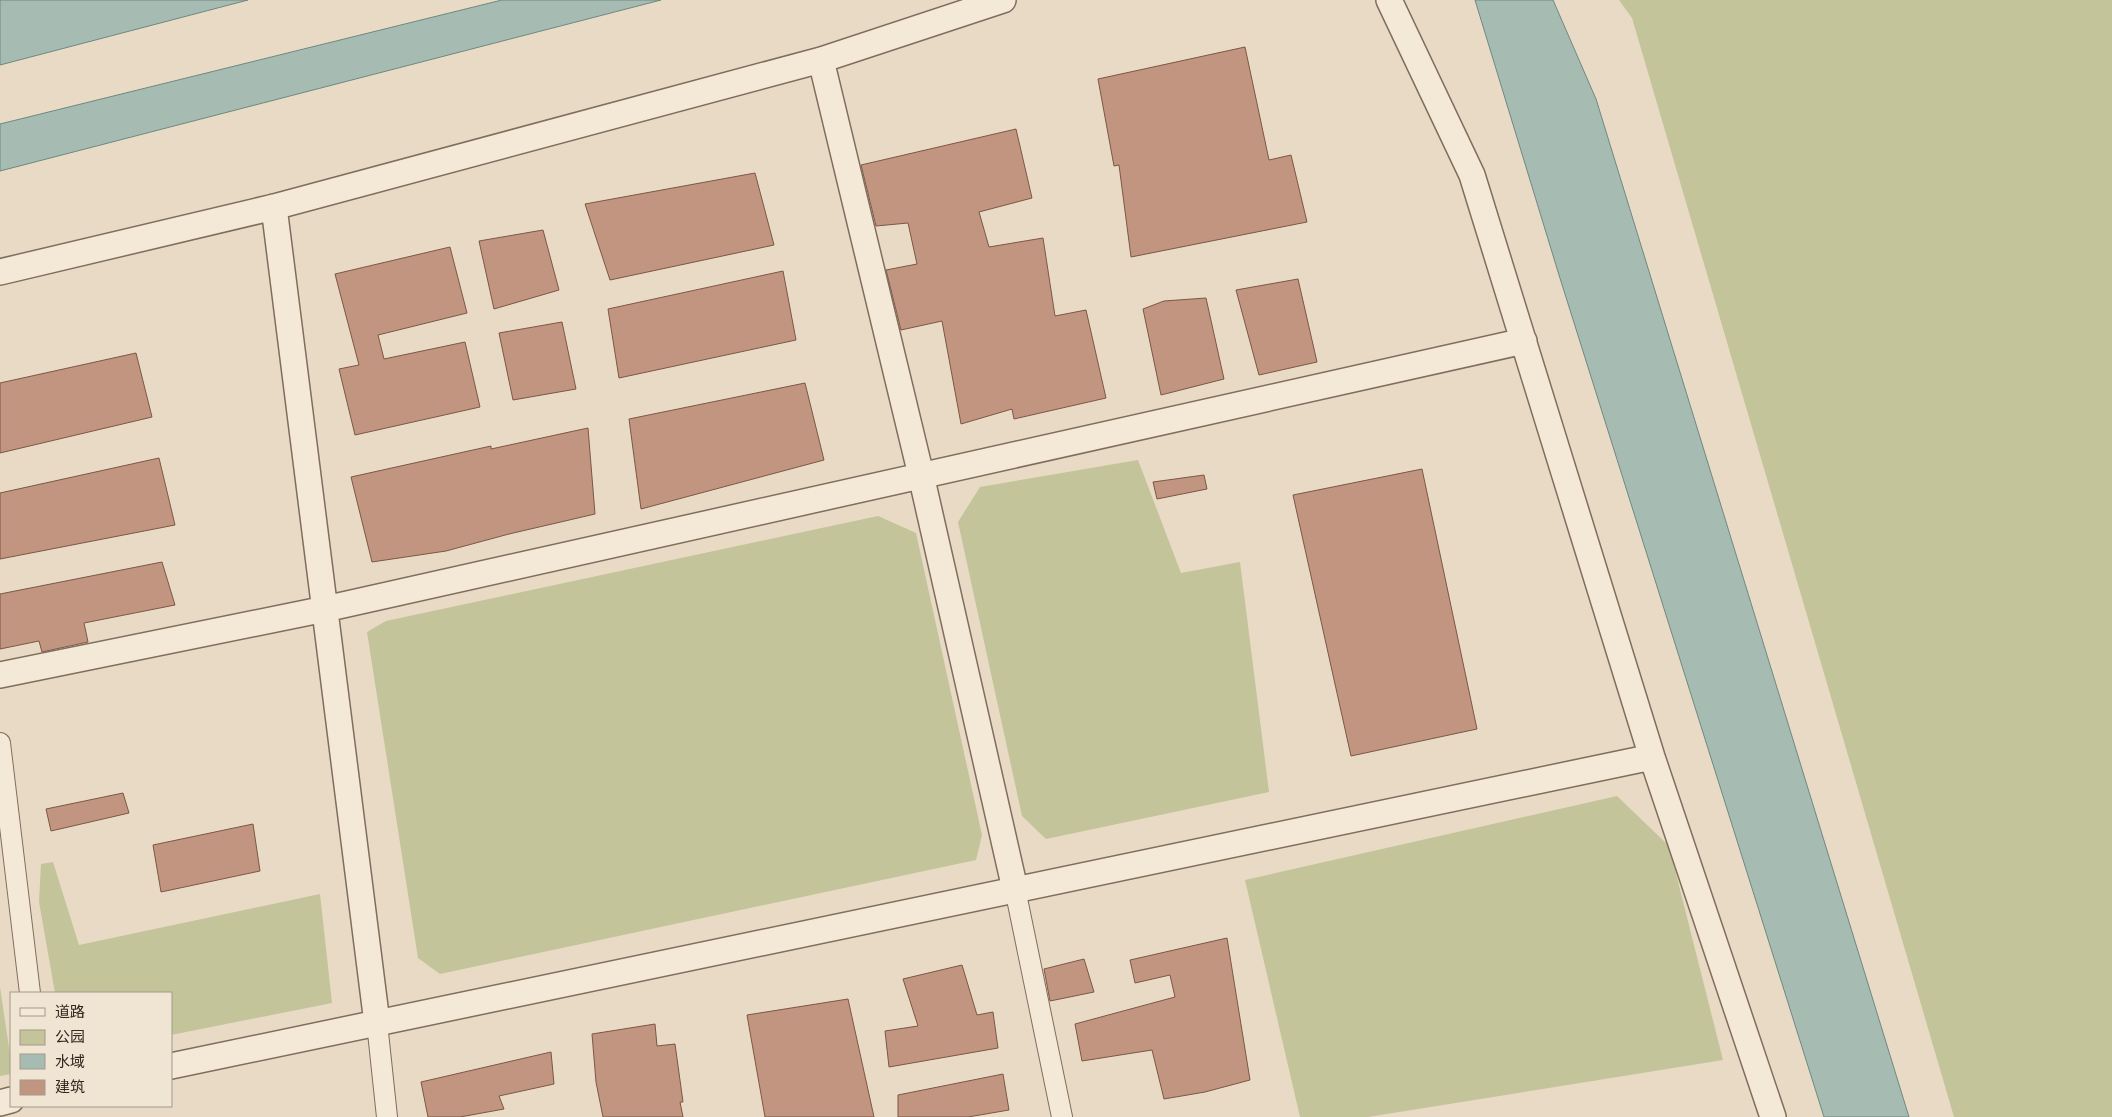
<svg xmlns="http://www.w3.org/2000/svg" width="2112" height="1117" font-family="Merriweather,'Noto Sans SC',serif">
  <rect width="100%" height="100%" fill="#e8dac4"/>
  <path fill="#c3c49a" d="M 1619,0 L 2112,0 L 2112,1117 L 1954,1117 L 1632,18 Z
    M 1138,460 L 1181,573 L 1240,562 L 1269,792 L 1046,839 L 1022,816 L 958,522 L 980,487 Z
    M 878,516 L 916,533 L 982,835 L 976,860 L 440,974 L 418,958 L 367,632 L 386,621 Z
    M 1617,796 L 1669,846 L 1723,1060 L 1368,1117 L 1300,1117 L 1245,880 Z
    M 53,862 L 79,945 L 320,894 L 332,1003 L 171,1035 L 171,993 L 55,993 L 39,902 L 41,864 Z
    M 0,987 L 11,1061 L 11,1074 L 0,1076 Z"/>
  <path fill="#a6bcb3" stroke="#6e8880" d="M 0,0 L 248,0 L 0,65 Z
    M 502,0 L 661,0 L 0,171 L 0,124 Z
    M 1475,0 L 1553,0 L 1596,99 L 1909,1117 L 1824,1117 L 1559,275 Z"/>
  <path fill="#c1957f" stroke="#7c5746" d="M 1245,47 L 1269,160 L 1291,155 L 1307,222 L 1131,257 L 1119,165 L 1114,166 L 1098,79 Z
    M 1016,129 L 1032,198 L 979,212 L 989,247 L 1043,238 L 1055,316 L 1086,310 L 1106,398 L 1014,419 L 1012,409 L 961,424 L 942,321 L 901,330 L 886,270 L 917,264 L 908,223 L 876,226 L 861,165 Z
    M 755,173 L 774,245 L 610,280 L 585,204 Z
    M 543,230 L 559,290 L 494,309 L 479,241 Z
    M 450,247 L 467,313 L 378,335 L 384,359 L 465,342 L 480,407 L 355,435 L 339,369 L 359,365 L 335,274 Z
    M 783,271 L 796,340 L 619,378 L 608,309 Z
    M 1298,279 L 1317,362 L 1259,375 L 1236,290 Z
    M 1206,298 L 1224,379 L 1161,395 L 1143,309 L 1164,301 Z
    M 562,322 L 576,389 L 513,400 L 499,333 Z
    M 136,353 L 152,417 L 0,453 L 0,383 Z
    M 805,383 L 824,460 L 641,509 L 629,419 Z
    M 588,428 L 595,514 L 509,534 L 446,551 L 372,562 L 351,477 L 491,446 L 491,449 Z
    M 159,458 L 175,525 L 0,559 L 0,493 Z
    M 1422,469 L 1477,729 L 1351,756 L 1293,495 Z
    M 1204,475 L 1207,489 L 1157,499 L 1153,482 Z
    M 162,562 L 175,605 L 84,623 L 88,642 L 42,652 L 39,641 L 0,649 L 0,594 Z
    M 123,793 L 129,813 L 51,831 L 46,809 Z
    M 253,824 L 260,871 L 161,892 L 153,845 Z
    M 1227,938 L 1250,1080 L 1205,1092 L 1164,1099 L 1152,1050 L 1082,1061 L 1075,1024 L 1175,997 L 1170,975 L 1135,983 L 1130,960 Z
    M 1084,959 L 1094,992 L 1050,1001 L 1044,969 Z
    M 962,965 L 977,1015 L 993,1012 L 998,1048 L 889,1067 L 885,1031 L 918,1026 L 903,979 Z
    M 848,999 L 874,1117 L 765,1117 L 747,1015 Z
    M 655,1024 L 657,1046 L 675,1044 L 683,1102 L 680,1102 L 683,1117 L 603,1117 L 596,1082 L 592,1034 Z
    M 551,1052 L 554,1084 L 499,1096 L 504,1109 L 460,1117 L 428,1117 L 421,1082 Z
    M 1003,1074 L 1009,1110 L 968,1117 L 898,1117 L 898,1095 Z"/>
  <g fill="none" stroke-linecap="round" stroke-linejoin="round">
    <g stroke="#806d5d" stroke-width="22">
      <path id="minor" d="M 0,743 L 30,993
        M 1015,889 L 1062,1117
        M 377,1023 L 387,1117"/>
    </g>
    <g stroke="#806d5d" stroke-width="28">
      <path id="tertiary" d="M 1389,0 L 1472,175 L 1652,757 L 1773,1117
        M 821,60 L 921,475 L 1015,889
        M 274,207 L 377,1023
        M 0,272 L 274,207 L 821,60 L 1003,0
        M 0,675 L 325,609 L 1524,341
        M 171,1066 L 1652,757
        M 0,1103 L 11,1100"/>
    </g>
    <use href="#minor" stroke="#f4e9d6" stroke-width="20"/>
    <use href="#tertiary" stroke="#f4e9d6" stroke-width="25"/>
  </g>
  <rect x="10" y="992" width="162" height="115" fill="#f0e5d3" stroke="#a4998b"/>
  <rect x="20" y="1008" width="25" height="8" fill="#f4e9d6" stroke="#a4998b"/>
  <text x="55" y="1017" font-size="15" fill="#32271f">道路</text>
  <rect x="20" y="1030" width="25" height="15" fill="#c3c49a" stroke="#a4998b"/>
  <text x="55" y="1042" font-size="15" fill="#32271f">公园</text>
  <rect x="20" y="1054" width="25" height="15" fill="#a6bcb3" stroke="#a4998b"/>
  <text x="55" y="1067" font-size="15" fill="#32271f">水域</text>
  <rect x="20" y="1080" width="25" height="15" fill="#c1957f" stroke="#a4998b"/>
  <text x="55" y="1092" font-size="15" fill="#32271f">建筑</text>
</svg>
